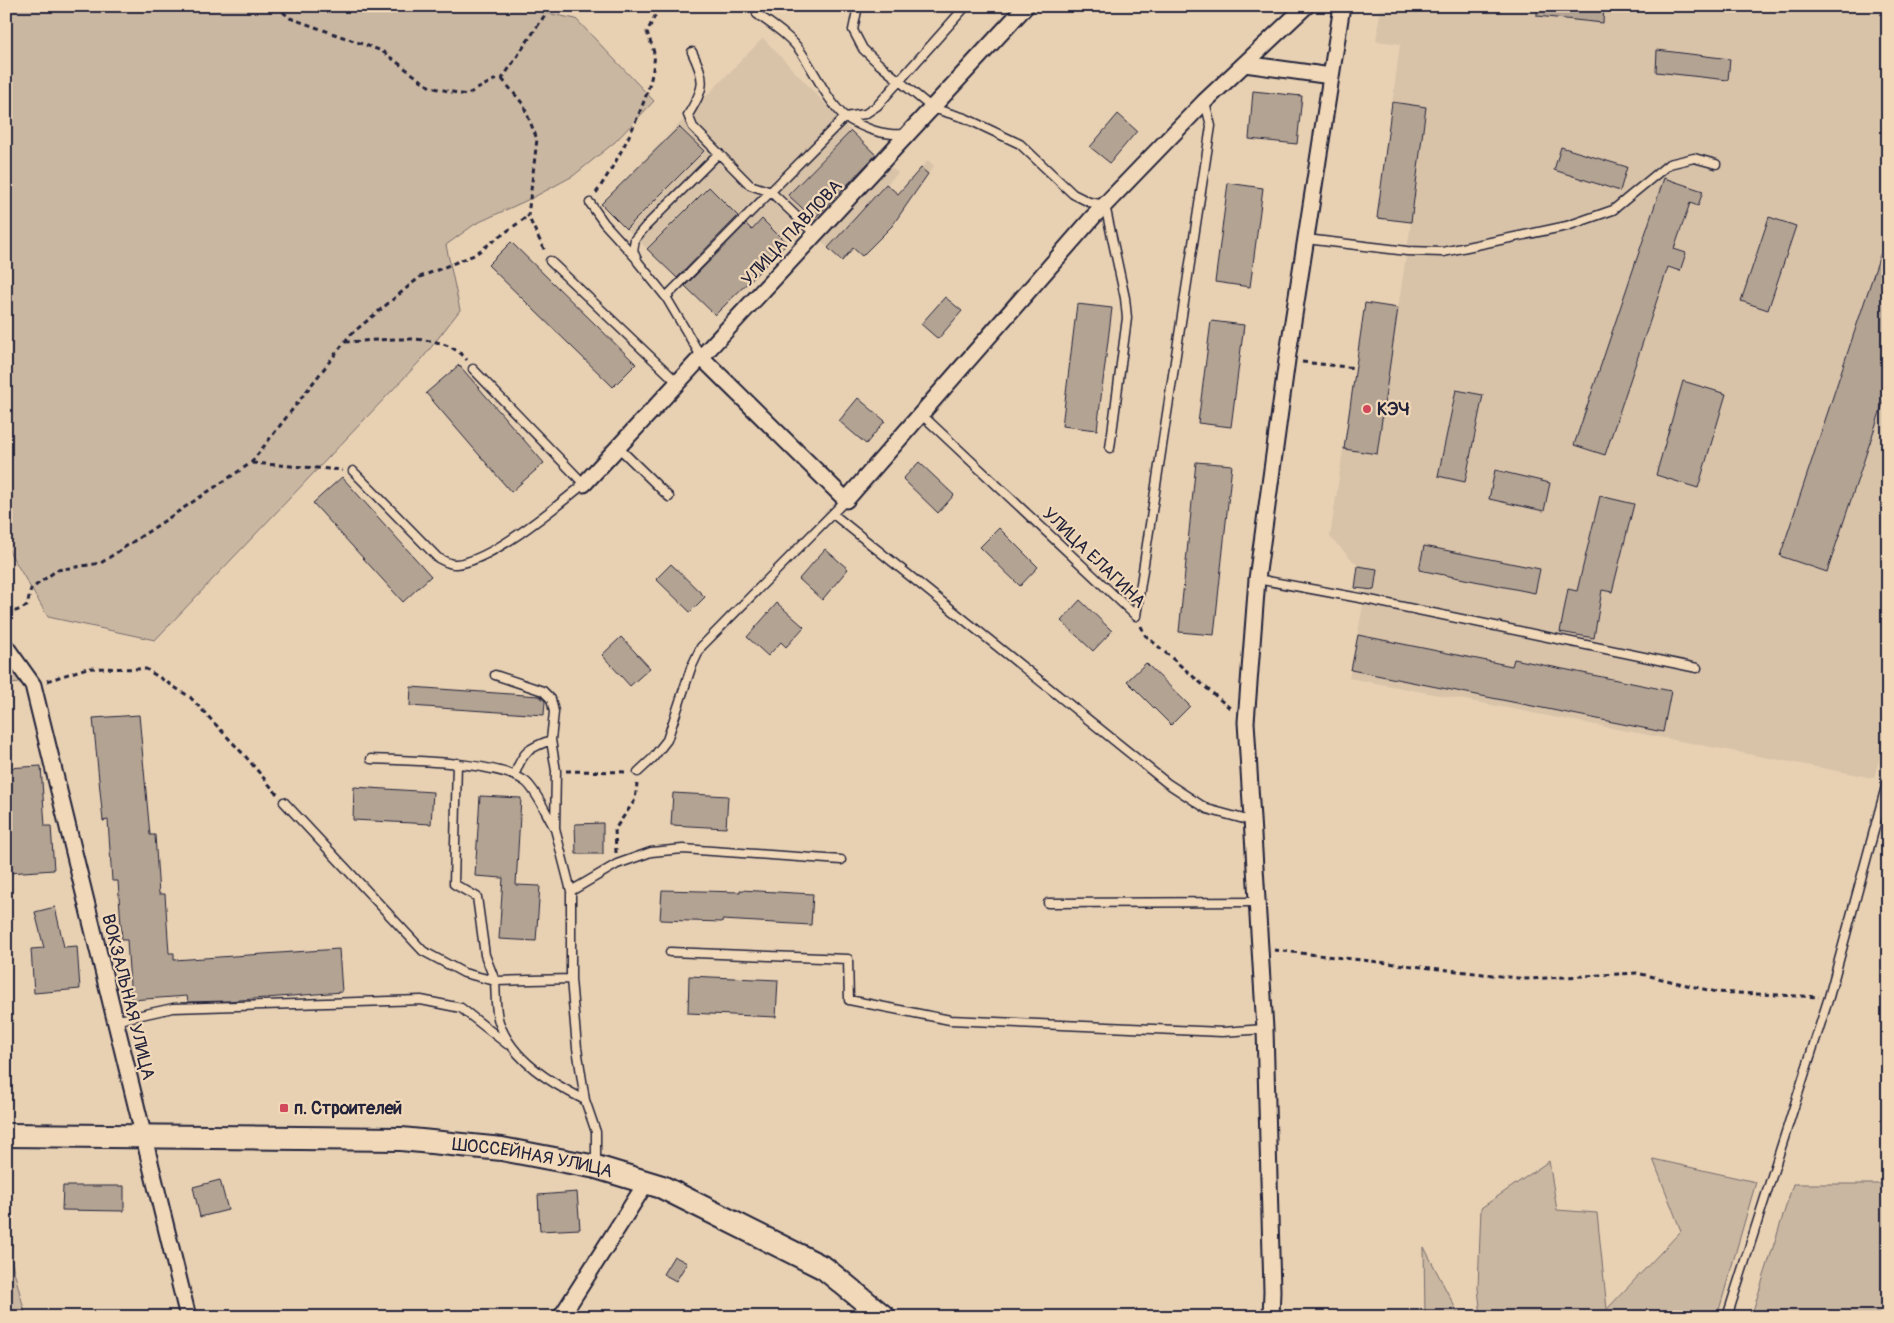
<svg xmlns="http://www.w3.org/2000/svg" width="1894" height="1323" font-family="Pangolin,sans-serif">
  <rect width="100%" height="100%" fill="#e8d1b3"/>
  <filter id="ink" filterUnits="userSpaceOnUse"><feTurbulence type="fractalNoise" baseFrequency=".02" numOctaves="2"/><feDisplacementMap in="SourceGraphic" scale="10" xChannelSelector="R" yChannelSelector="G"/><feConvolveMatrix kernelMatrix="1 2 1 2 8 2 1 2 1" color-interpolation-filters="sRGB"/></filter>
  <g filter="url(#ink)">
    <path fill="#d8c3a9" d="M 1381,6 L 1888,6 L 1888,729 L 1874,778 L 1349,678 L 1366,590 L 1355,588 L 1358,566 L 1330,537 L 1365,303 L 1398,308 L 1411,223 L 1377,218 L 1400,44 L 1376,41 Z
      M 763,38 L 851,131 L 898,173 L 887,184 L 898,194 L 928,160 L 934,166 L 892,226 L 862,256 L 853,248 L 842,261 L 805,225 L 715,315 L 601,204 Z"/>
    <path fill="#cab7a1" stroke="#766c6e" d="M 6,6 L 512,6 L 576,19 L 654,101 L 615,142 L 573,176 L 534,197 L 475,224 L 446,245 L 460,310 L 422,359 L 155,640 L 48,617 L 6,546 Z
      M 6,663 L 23,683 L 6,684 Z
      M 1653,1159 L 1756,1182 L 1717,1317 L 1481,1317 L 1478,1288 L 1481,1208 L 1549,1161 L 1557,1210 L 1597,1213 L 1607,1309 L 1681,1231 Z
      M 1793,1184 L 1888,1184 L 1888,1317 L 1751,1317 Z
      M 6,1240 L 26,1317 L 6,1317 Z
      M 1424,1247 L 1459,1315 L 1462,1317 L 1425,1317 Z"/>
    <path fill="#b3a393" stroke="#22223b" d="M 1537,6 L 1604,6 L 1603,23 L 1537,16 Z
      M 1657,50 L 1730,59 L 1728,80 L 1656,72 Z
      M 1253,91 L 1302,96 L 1297,144 L 1249,139 Z
      M 1392,102 L 1426,107 L 1411,222 L 1377,218 Z
      M 1118,114 L 1137,131 L 1110,163 L 1090,147 Z
      M 679,127 L 704,151 L 626,229 L 601,204 Z
      M 851,131 L 876,155 L 814,219 L 788,195 Z
      M 1561,147 L 1627,167 L 1620,191 L 1554,170 Z
      M 921,168 L 928,174 L 892,226 L 862,256 L 853,248 L 842,261 L 828,248 L 886,184 L 898,194 Z
      M 1664,178 L 1703,191 L 1698,206 L 1690,203 L 1674,249 L 1686,253 L 1680,271 L 1668,267 L 1605,455 L 1574,445 Z
      M 1228,183 L 1263,188 L 1250,287 L 1215,282 Z
      M 709,187 L 738,216 L 677,278 L 647,249 Z
      M 1769,217 L 1796,226 L 1768,310 L 1741,301 Z
      M 762,219 L 787,244 L 715,315 L 685,286 L 746,224 L 752,230 Z
      M 1885,240 L 1888,240 L 1888,388 L 1827,572 L 1780,556 Z
      M 511,242 L 636,364 L 613,387 L 488,265 Z
      M 945,297 L 962,311 L 938,339 L 921,324 Z
      M 1365,303 L 1398,308 L 1377,454 L 1344,449 Z
      M 1077,304 L 1112,308 L 1097,430 L 1062,426 Z
      M 1211,321 L 1244,325 L 1231,427 L 1198,423 Z
      M 459,365 L 544,463 L 511,492 L 426,393 Z
      M 1683,381 L 1726,394 L 1698,488 L 1656,475 Z
      M 1456,390 L 1483,395 L 1465,482 L 1438,476 Z
      M 858,398 L 885,421 L 866,444 L 839,421 Z
      M 919,462 L 954,495 L 938,513 L 903,479 Z
      M 1196,462 L 1232,465 L 1214,635 L 1179,632 Z
      M 1495,470 L 1550,483 L 1544,511 L 1489,499 Z
      M 342,477 L 431,576 L 403,602 L 313,503 Z
      M 1600,496 L 1634,504 L 1612,592 L 1602,590 L 1594,638 L 1560,632 L 1568,589 L 1577,591 Z
      M 999,528 L 1038,567 L 1020,586 L 980,547 Z
      M 1424,546 L 1540,569 L 1535,593 L 1419,570 Z
      M 825,549 L 848,569 L 822,600 L 799,579 Z
      M 671,564 L 705,597 L 690,612 L 656,579 Z
      M 1358,566 L 1377,569 L 1374,590 L 1355,588 Z
      M 1080,600 L 1112,631 L 1093,651 L 1061,621 Z
      M 777,603 L 804,627 L 786,647 L 781,642 L 768,656 L 747,637 Z
      M 1358,635 L 1512,666 L 1514,659 L 1671,691 L 1663,732 L 1351,670 Z
      M 621,637 L 650,668 L 630,686 L 602,655 Z
      M 1146,663 L 1190,706 L 1171,725 L 1127,681 Z
      M 411,687 L 539,696 L 545,701 L 544,715 L 410,706 Z
      M 139,715 L 150,835 L 155,835 L 159,894 L 165,894 L 169,953 L 174,953 L 174,960 L 339,949 L 342,992 L 228,1001 L 188,1002 L 187,996 L 131,1000 L 127,940 L 122,940 L 118,881 L 112,881 L 108,820 L 103,821 L 93,718 Z
      M 41,766 L 45,826 L 51,826 L 54,870 L 8,873 L 6,768 Z
      M 354,787 L 433,792 L 431,824 L 353,820 Z
      M 673,793 L 728,796 L 726,828 L 671,825 Z
      M 480,796 L 521,798 L 516,885 L 540,886 L 536,941 L 499,939 L 503,878 L 475,876 Z
      M 603,823 L 603,854 L 576,854 L 575,824 Z
      M 662,890 L 740,892 L 740,890 L 813,894 L 811,925 L 722,920 L 722,922 L 660,920 Z
      M 55,907 L 64,947 L 77,946 L 80,989 L 34,993 L 31,949 L 44,948 L 35,912 Z
      M 689,976 L 778,980 L 776,1017 L 688,1013 Z
      M 220,1180 L 228,1210 L 200,1217 L 193,1187 Z
      M 63,1186 L 124,1186 L 124,1211 L 62,1210 Z
      M 577,1192 L 580,1229 L 540,1231 L 538,1195 Z
      M 674,1256 L 687,1263 L 676,1281 L 663,1274 Z"/>
    <g fill="none" stroke-linecap="round" stroke-linejoin="round">
      <g stroke="#22223b" stroke-width="11">
        <path id="lane" d="M 858,6 L 853,30 L 863,49 L 879,64 L 932,108 L 965,118 L 1020,144 L 1073,194 L 1089,202 L 1105,205 L 1125,298 L 1127,318 L 1110,448
          M 757,14 C 772,25 790,36 801,52 C 816,74 826,99 845,117 L 865,114 L 877,106 L 966,6
          M 692,52 C 706,81 705,87 688,115 L 693,127 L 750,185 L 771,192 L 816,235
          M 590,203 L 604,223 L 635,257
          M 1306,239 L 1407,251 L 1443,252 L 1567,226 L 1613,210 L 1669,164 L 1694,158 L 1716,164
          M 550,261 L 678,383
          M 666,297 L 845,117 C 865,129 883,136 907,134
          M 702,358 L 666,297 L 638,262 L 633,251 L 635,239 L 646,226 L 719,153
          M 921,414 L 1136,616
          M 618,447 L 669,497
          M 353,471 L 438,558 C 443,560 450,565 456,564 C 490,562 557,506 584,484 L 473,369
          M 833,514 L 1167,783 L 1207,809 L 1251,821
          M 1257,579 L 1365,599 L 1697,668
          M 1136,616 L 1211,126 L 1205,102
          M 495,675 L 543,691 L 551,699 L 554,712 L 551,740 L 556,771 L 555,829 L 571,891 L 571,979 L 577,1048 L 585,1100 L 596,1132 L 596,1165
          M 371,759 C 407,761 499,761 526,782 C 536,790 547,815 554,827
          M 457,763 L 454,884 L 477,897 L 485,955 L 495,981 L 571,979
          M 638,772 L 652,759 L 667,740 L 691,668 L 701,647 L 846,500
          M 515,774 C 523,751 529,748 551,740
          M 284,802 L 423,951 L 464,973 L 495,981 C 496,994 495,1010 499,1022 C 512,1060 551,1083 585,1100
          M 571,891 L 617,864 L 651,852 L 683,849 L 841,860
          M 1048,903 L 1256,902
          M 670,952 L 848,959 L 849,1000 L 950,1020 L 1222,1032 L 1265,1029
          M 114,1021 L 173,1008 L 421,1000 L 461,1008 L 507,1044
          M 1727,1317 L 1829,997 L 1888,779"/>
      </g>
      <g stroke="#22223b" stroke-width="19">
        <path id="street" d="M 1245,64 L 1331,76
          M 702,358 L 846,500 L 1093,217 L 1204,102 L 1306,6
          M 584,484 L 1026,6
          M 6,647 L 33,685 L 188,1317
          M 561,1317 L 646,1183
          M 1271,1317 L 1272,1291 L 1265,1029 L 1246,722 L 1257,579 L 1287,360 L 1342,6"/>
      </g>
      <g stroke="#22223b" stroke-width="26">
        <g id="primary">
          <path id="s1" d="M 6,1135 L 401,1139 L 502,1149 L 596,1167 L 662,1187 L 824,1268 L 884,1317"/>
        </g>
      </g>
      <path stroke="#22223b" stroke-width="3" stroke-dasharray="5 4" stroke-linecap="butt" d="M 276,6 L 290,18 L 382,51 L 430,87 L 466,95 L 494,80 L 502,79 L 551,6
        M 502,79 L 523,104 L 537,139 L 528,216 L 545,251
        M 596,193 C 618,161 650,101 654,62 C 656,53 650,41 647,32 L 660,6
        M 345,342 C 380,341 443,329 467,360
        M 1302,362 L 1356,368
        M 252,463 L 343,470
        M 6,608 L 16,611 L 27,606 L 31,589 L 57,570 L 101,563 L 251,463 L 350,335 L 420,277 L 474,255 L 528,216
        M 1141,626 L 1145,635 L 1231,709
        M 47,681 L 87,668 L 146,669 L 190,697 L 246,757 L 277,794
        M 6,686 L 14,685
        M 566,771 L 628,772
        M 616,853 L 615,829 L 635,800 L 637,784
        M 1274,950 L 1527,979 L 1637,973 L 1716,992 L 1819,997"/>
      <use href="#lane" stroke="#f0d8b8" stroke-width="8"/>
      <use href="#street" stroke="#f0d8b8" stroke-width="15"/>
      <use href="#primary" stroke="#f0d8b8" stroke-width="22"/>
    </g>
  </g>
  <g fill="#d1495b" stroke="#f0d8b8" stroke-width="2">
    <circle cx="1367" cy="409" r="5"/>
    <rect x="279" y="1103" width="10" height="10" rx="2.5"/>
  </g>
  <g text-anchor="middle" dominant-baseline="central" stroke-width="4.5" stroke-linejoin="round" paint-order="stroke">
    <g font-size="18" fill="#22223b" stroke="#f0d8b8">
      <text transform="translate(792 233) rotate(-47)">УЛИЦА ПАВЛОВА</text>
      <text transform="translate(1094 558) rotate(44)">УЛИЦА ЕЛАГИНА</text>
      <text transform="translate(128 997) rotate(76)">ВОКЗАЛЬНАЯ УЛИЦА</text>
      <text stroke="none"><textPath href="#s1" startOffset="528">ШОССЕЙНАЯ УЛИЦА</textPath></text>
    </g>
    <g font-size="18" font-weight="bold" fill="#22223b" stroke="#f0d8b8" text-anchor="start">
      <text x="1377" y="409">КЭЧ</text>
      <text x="294" y="1108">п. Строителей</text>
    </g>
  </g>
  <rect width="1894" height="1323" fill="none" stroke="#f0d8b8" stroke-width="25"/>
  <rect x="12" y="12" width="1869" height="1298" fill="none" stroke="#22223b" stroke-width="2" filter="url(#ink)"/>
</svg>
